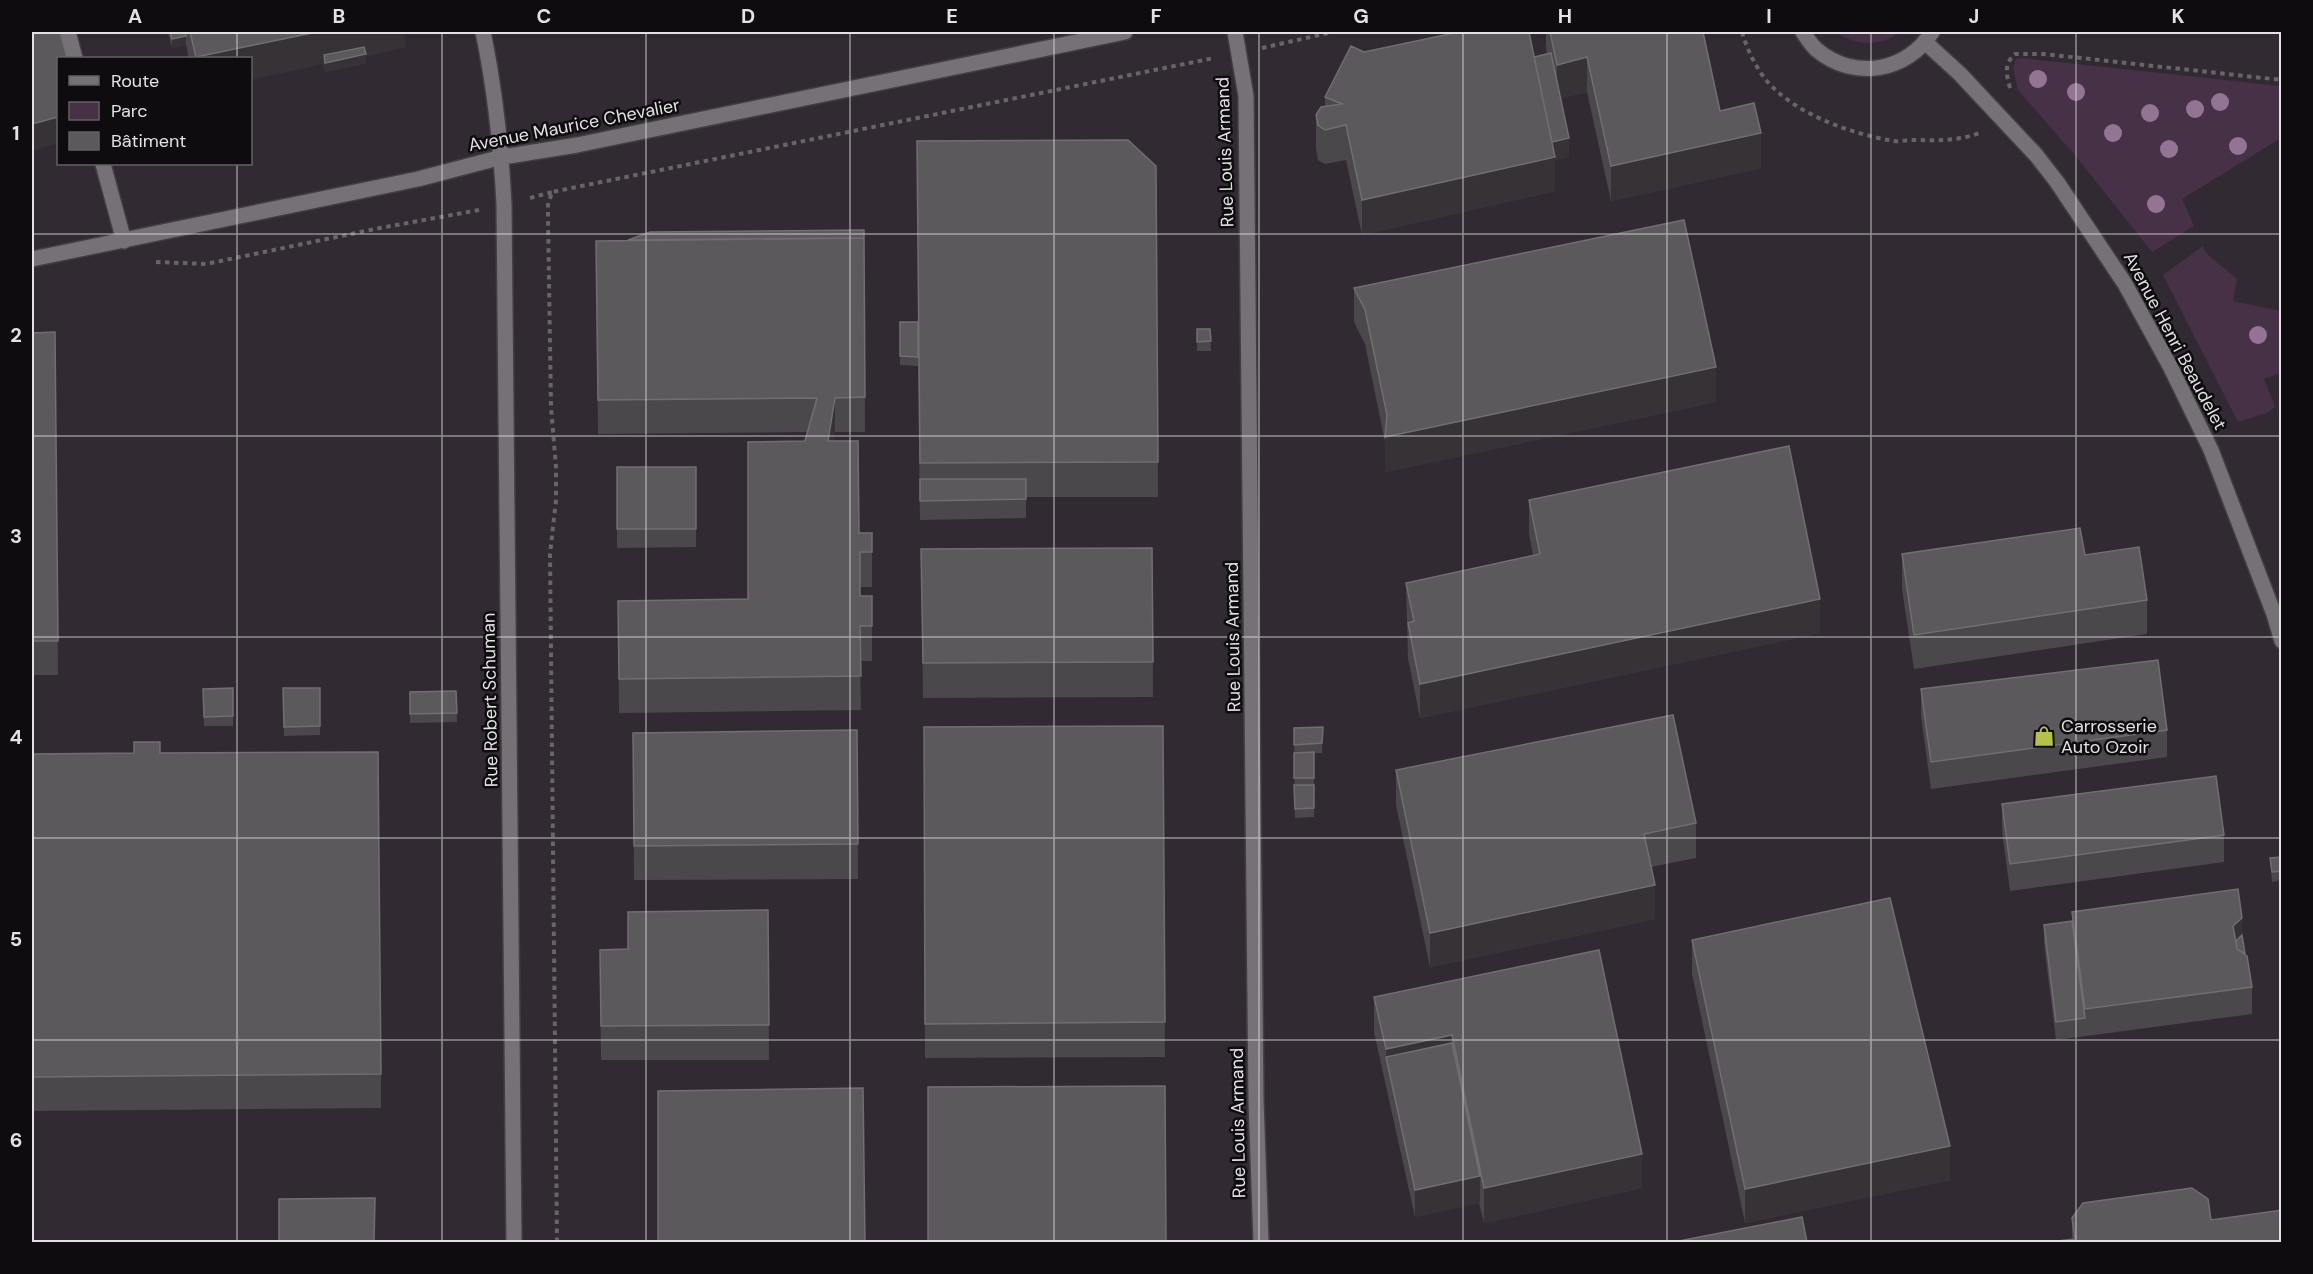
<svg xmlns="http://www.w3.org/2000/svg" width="2313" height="1274" font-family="'DM Sans',sans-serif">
  <rect width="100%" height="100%" fill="#262226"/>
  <path fill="#322a33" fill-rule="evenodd" d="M 32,32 L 2281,32 L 2281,1242 L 32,1242 ZM 58,58 L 250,58 L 250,164 L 58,164 Z"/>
  <path fill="#463147" d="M 1836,32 L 1900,32 C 1881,47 1855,46 1836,32 Z
    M 2021,58 L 2281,86 L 2281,138 L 2182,199 L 2194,226 L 2152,252 L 2074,154 L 2018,90 L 2013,68 L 2016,59 Z
    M 2203,246 L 2206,253 L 2237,279 L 2233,301 L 2281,311 L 2281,373 L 2264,379 L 2275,407 L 2267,413 L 2238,422 L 2163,275 Z"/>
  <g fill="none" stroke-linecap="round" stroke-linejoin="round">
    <g stroke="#423f42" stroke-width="18">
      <path id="minor" d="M 68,32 L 75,58
        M 483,32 C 495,89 501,146 504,204 L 514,1242
        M 1235,32 L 1246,96 L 1256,1100 L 1261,1242
        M 1803,32 C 1807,38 1811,45 1817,50 C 1854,81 1907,72 1932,32
        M 1925,42 L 1960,74 L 2036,155 L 2057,182 L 2125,284 L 2171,368 L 2211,450 L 2274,614 L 2282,641
        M 103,164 L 124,241
        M 32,259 L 418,179 L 502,157 L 577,145 L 1125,32"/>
    </g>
    <path stroke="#686568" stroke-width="4" stroke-dasharray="4.5 4.5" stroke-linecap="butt" d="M 1742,32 C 1747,49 1755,66 1766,80 C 1796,115 1850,133 1893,141 C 1899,142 1905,140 1911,140 C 1935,140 1956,142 1979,133
      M 1262,48 L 1333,32
      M 2010,88 C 2006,74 2004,64 2015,54 L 2044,54 L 2282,80
      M 530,198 L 552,192
      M 156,262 L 206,264 L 380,228 L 479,210
      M 557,1242 L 550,554 L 556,500 L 556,467 L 551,407 L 548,218 L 548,205 L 552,192 L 1214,58"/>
    <use href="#minor" stroke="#767176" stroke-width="15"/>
  </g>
  <g fill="#937495">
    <circle cx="2038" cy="79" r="9"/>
    <circle cx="2076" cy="92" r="9"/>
    <circle cx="2220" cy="102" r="9"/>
    <circle cx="2195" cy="109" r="9"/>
    <circle cx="2150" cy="113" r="9"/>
    <circle cx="2113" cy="133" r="9"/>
    <circle cx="2238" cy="146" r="9"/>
    <circle cx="2169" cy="149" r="9"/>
    <circle cx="2156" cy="204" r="9"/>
    <circle cx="2258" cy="335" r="9"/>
  </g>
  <path fill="#4b484c" d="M 168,32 L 405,32 L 405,47 L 366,56 L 366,63 L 325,72 L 324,64 L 250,58 L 189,58 L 186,45 L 172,48 Z
    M 1546,32 L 1703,32 L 1720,111 L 1761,168 L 1611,201 L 1587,92 L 1560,98 L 1569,157 L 1555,160 L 1555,191 L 1362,235 L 1346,160 L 1325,164 L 1318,160 L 1316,149 L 1316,115 L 1325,107 L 1325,97 L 1364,52 L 1534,57 L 1547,54 L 1546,48 Z
    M 1156,166 L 1158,497 L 1026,497 L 1026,518 L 920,520 L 918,366 L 900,365 L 900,322 L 918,322 Z
    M 864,238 L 865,432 L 835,432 L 833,441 L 859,533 L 872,533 L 872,587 L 860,587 L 860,596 L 872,596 L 872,661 L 860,661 L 861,710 L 619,713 L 618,601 L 748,599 L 807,432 L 598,434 L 596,241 Z
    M 1354,288 L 1716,402 L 1385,472 L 1385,442 L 1365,344 L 1354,322 Z
    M 1197,329 L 1210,329 L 1211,351 L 1197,351 Z
    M 55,332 L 58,675 L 32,675 L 32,333 Z
    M 617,467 L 696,467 L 696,547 L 617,548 Z
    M 1529,500 L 1820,633 L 1420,718 L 1408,658 L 1406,583 L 1533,555 L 1529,534 Z
    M 1152,548 L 1153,697 L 923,698 L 921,549 Z
    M 1902,554 L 2085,555 L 2147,600 L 2147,634 L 1914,669 L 1902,589 Z
    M 233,688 L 233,726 L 204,726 L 203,689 Z
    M 283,688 L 320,688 L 320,735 L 284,736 Z
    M 1921,689 L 2167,730 L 2167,757 L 1931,789 L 1921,716 Z
    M 456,691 L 457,722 L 410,723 L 410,692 Z
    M 1163,726 L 1165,1057 L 925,1058 L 924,727 Z
    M 1323,727 L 1322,753 L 1314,753 L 1314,817 L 1295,818 L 1294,728 Z
    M 857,730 L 858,879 L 634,880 L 633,733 Z
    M 160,753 L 381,1074 L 381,1108 L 32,1111 L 32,754 Z
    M 1396,770 L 1696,823 L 1696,858 L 1651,867 L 1655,919 L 1430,967 L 1396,805 Z
    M 2002,804 L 2224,835 L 2224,862 L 2010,891 L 2002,831 Z
    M 2282,857 L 2282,880 L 2272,882 L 2270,858 Z
    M 768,910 L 769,1060 L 601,1060 L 600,950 L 628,949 Z
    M 2072,912 L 2242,935 L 2245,954 L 2252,987 L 2252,1014 L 2056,1040 L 2044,944 L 2044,925 L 2072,921 Z
    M 1692,940 L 1950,1180 L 1745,1223 L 1692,974 Z
    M 1599,950 L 1642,1188 L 1484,1223 L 1479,1203 L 1415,1217 L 1374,1032 L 1374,997 Z
    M 2072,1218 L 2211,1220 L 2072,1239 Z"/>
  <path fill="#363236" d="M 317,32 L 405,32 L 405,47 L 366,56 L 366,63 L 325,72 L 324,55 L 324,64 L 250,80 L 250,58 L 196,58 L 196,57 Z
    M 186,36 L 186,45 L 172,48 L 172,39 Z
    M 1587,57 L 1587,92 L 1557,99 L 1557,65 Z
    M 58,117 L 58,143 L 32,151 L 32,124 Z
    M 1761,133 L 1761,168 L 1611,201 L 1611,166 Z
    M 1569,138 L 1569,157 L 1555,160 L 1555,191 L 1362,235 L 1362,200 L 1549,143 Z
    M 1716,367 L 1716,402 L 1385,472 L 1385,437 Z
    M 835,398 L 835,432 L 828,476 L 828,441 Z
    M 1820,599 L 1820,633 L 1420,718 L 1420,684 Z
    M 1655,885 L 1655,919 L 1430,967 L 1430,933 Z
    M 2242,918 L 2242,945 L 2235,952 L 2233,926 Z
    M 1452,1035 L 1452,1070 L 1386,1057 L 1386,1049 Z
    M 1950,1146 L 1950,1180 L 1745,1223 L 1745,1189 Z
    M 1642,1154 L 1642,1188 L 1484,1223 L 1484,1188 Z
    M 1480,1176 L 1480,1203 L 1415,1217 L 1415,1190 Z"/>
  <path fill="#5c595d" stroke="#716e72" stroke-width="1.5" d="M 32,32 L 60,32 L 67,58 L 58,58 L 58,117 L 32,124 Z
    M 170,32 L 185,32 L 186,36 L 172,39 Z
    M 190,32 L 317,32 L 196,57 Z
    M 1459,32 L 1529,32 L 1555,157 L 1362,200 L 1346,125 L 1325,130 L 1318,125 L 1316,115 L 1321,107 L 1342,104 L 1325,97 L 1351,46 L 1364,52 Z
    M 1550,32 L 1703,32 L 1720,111 L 1754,103 L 1761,133 L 1611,166 L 1587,57 L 1557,65 Z
    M 364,47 L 366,54 L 325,63 L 324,55 Z
    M 1551,53 L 1569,138 L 1552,142 L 1534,57 Z
    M 1128,140 L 1156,166 L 1158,462 L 920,463 L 917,141 Z
    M 1684,220 L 1716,367 L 1385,437 L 1387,415 L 1365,310 L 1354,288 Z
    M 864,230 L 864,238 L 628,240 L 650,232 Z
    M 864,238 L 865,397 L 835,398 L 828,441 L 858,441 L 859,533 L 872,533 L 872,552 L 860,552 L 860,596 L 872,596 L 872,626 L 860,626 L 861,676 L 619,679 L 618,601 L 748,599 L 748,442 L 805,441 L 817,398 L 598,400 L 596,241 Z
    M 900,322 L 918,322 L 918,357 L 900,356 Z
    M 1197,329 L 1210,329 L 1211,341 L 1197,342 Z
    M 55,332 L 58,641 L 32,641 L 32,333 Z
    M 1789,446 L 1820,599 L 1420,684 L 1408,623 L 1414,621 L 1406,583 L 1540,554 L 1529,500 Z
    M 617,467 L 696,467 L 696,529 L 617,529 Z
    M 920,479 L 1026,479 L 1026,499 L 920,501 Z
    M 2080,528 L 2085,555 L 2139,547 L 2147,600 L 1914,635 L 1902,554 Z
    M 1152,548 L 1153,662 L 923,663 L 921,549 Z
    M 2158,660 L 2167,730 L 1931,762 L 1921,689 Z
    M 233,688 L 233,716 L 204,717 L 203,689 Z
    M 283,688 L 320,688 L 320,726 L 284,727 Z
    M 456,691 L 457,713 L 410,714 L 410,692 Z
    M 1673,715 L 1696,823 L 1644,834 L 1655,885 L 1430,933 L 1396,770 Z
    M 1163,726 L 1165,1022 L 925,1024 L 924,727 Z
    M 1323,727 L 1322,743 L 1294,745 L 1294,728 Z
    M 857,730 L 858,844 L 634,846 L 633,733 Z
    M 134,742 L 160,742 L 160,753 L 378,752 L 381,1074 L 32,1077 L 32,754 L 134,753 Z
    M 1314,752 L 1314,778 L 1294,778 L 1294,753 Z
    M 2216,776 L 2224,835 L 2010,864 L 2002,804 Z
    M 1294,785 L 1314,785 L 1314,808 L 1295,809 Z
    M 2282,857 L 2282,871 L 2272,872 L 2270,858 Z
    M 2238,889 L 2242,918 L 2233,926 L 2237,949 L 2247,956 L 2252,987 L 2085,1009 L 2072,912 Z
    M 1890,898 L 1950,1146 L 1745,1189 L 1692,940 Z
    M 768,910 L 769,1025 L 601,1026 L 600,950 L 628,949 L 628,912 Z
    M 2072,921 L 2085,1018 L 2056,1022 L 2044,925 Z
    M 2242,935 L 2245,954 L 2237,949 L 2236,941 Z
    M 1599,950 L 1642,1154 L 1484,1188 L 1452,1035 L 1386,1049 L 1374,997 Z
    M 1452,1043 L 1480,1176 L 1415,1190 L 1386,1057 Z
    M 1165,1086 L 1166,1242 L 928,1242 L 928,1087 Z
    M 863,1088 L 865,1242 L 658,1242 L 658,1091 Z
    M 2192,1188 L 2208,1199 L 2211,1220 L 2282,1210 L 2282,1242 L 2049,1242 L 2075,1239 L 2072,1218 L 2083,1203 Z
    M 375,1198 L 374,1242 L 279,1242 L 279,1199 Z
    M 1802,1217 L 1807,1242 L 1674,1242 Z"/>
  <path fill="none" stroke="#e3e1e3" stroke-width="1.5" stroke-opacity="0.55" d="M 237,32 L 237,58M 442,32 L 442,1242M 646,32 L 646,1242M 850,32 L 850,1242M 1054,32 L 1054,1242M 1259,32 L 1259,1242M 1463,32 L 1463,1242M 1667,32 L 1667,1242M 1871,32 L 1871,1242M 2076,32 L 2076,1242M 237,164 L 237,1242M 32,234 L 2282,234M 32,436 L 2282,436M 32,637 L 2282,637M 32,838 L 2282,838M 32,1040 L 2282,1040"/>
  <defs>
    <g id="shop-bare" transform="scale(1.62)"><path d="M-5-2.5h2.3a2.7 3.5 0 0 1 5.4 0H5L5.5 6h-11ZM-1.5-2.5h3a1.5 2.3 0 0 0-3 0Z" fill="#b6c149" stroke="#0e0c0e" stroke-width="2.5" paint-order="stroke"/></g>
  </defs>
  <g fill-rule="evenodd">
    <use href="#shop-bare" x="2044" y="736"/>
  </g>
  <g text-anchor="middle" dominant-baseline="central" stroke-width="5" stroke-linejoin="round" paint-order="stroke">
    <g font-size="18" fill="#e3e1e3" stroke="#0e0c0e">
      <text transform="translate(574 125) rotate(-11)">Avenue Maurice Chevalier</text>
      <text transform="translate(1225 152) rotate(-92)">Rue Louis Armand</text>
      <text transform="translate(2175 341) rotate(62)">Avenue Henri Beaudelet</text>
      <text transform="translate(1233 637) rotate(-91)">Rue Louis Armand</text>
      <text transform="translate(490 700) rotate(-91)">Rue Robert Schuman</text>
      <text transform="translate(1238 1123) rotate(-91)">Rue Louis Armand</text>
    </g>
    <g font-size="18" fill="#e3e1e3" stroke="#0e0c0e" text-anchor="start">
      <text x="2061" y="726">Carrosserie<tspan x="2061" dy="21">Auto Ozoir</tspan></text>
    </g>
  </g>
  <rect width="2313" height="1274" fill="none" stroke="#0e0c0e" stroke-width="66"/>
  <rect x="57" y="57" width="195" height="108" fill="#0e0c0e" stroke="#636163" stroke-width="1.5"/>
  <rect x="69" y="76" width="30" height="9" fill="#767176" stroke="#636163" stroke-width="1.5"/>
  <text x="111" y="87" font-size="18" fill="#e3e1e3">Route</text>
  <rect x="69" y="102" width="30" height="18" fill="#463147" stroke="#636163" stroke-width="1.5"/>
  <text x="111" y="117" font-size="18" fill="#e3e1e3">Parc</text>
  <rect x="69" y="132" width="30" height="18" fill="#5c595d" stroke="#636163" stroke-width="1.5"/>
  <text x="111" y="147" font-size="18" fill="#e3e1e3">Bâtiment</text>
  <rect x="33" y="33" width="2247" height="1208" fill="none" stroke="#e3e1e3" stroke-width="2"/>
  <g font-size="20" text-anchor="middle" font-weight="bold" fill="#e3e1e3">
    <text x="135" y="23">A</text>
    <text x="339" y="23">B</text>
    <text x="544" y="23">C</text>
    <text x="748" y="23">D</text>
    <text x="952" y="23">E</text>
    <text x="1156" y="23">F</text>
    <text x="1361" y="23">G</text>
    <text x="1565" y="23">H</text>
    <text x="1769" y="23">I</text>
    <text x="1974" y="23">J</text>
    <text x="2178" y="23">K</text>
    <text x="16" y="140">1</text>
    <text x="16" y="342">2</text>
    <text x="16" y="543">3</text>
    <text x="16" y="744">4</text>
    <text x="16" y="946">5</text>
    <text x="16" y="1147">6</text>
  </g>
</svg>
